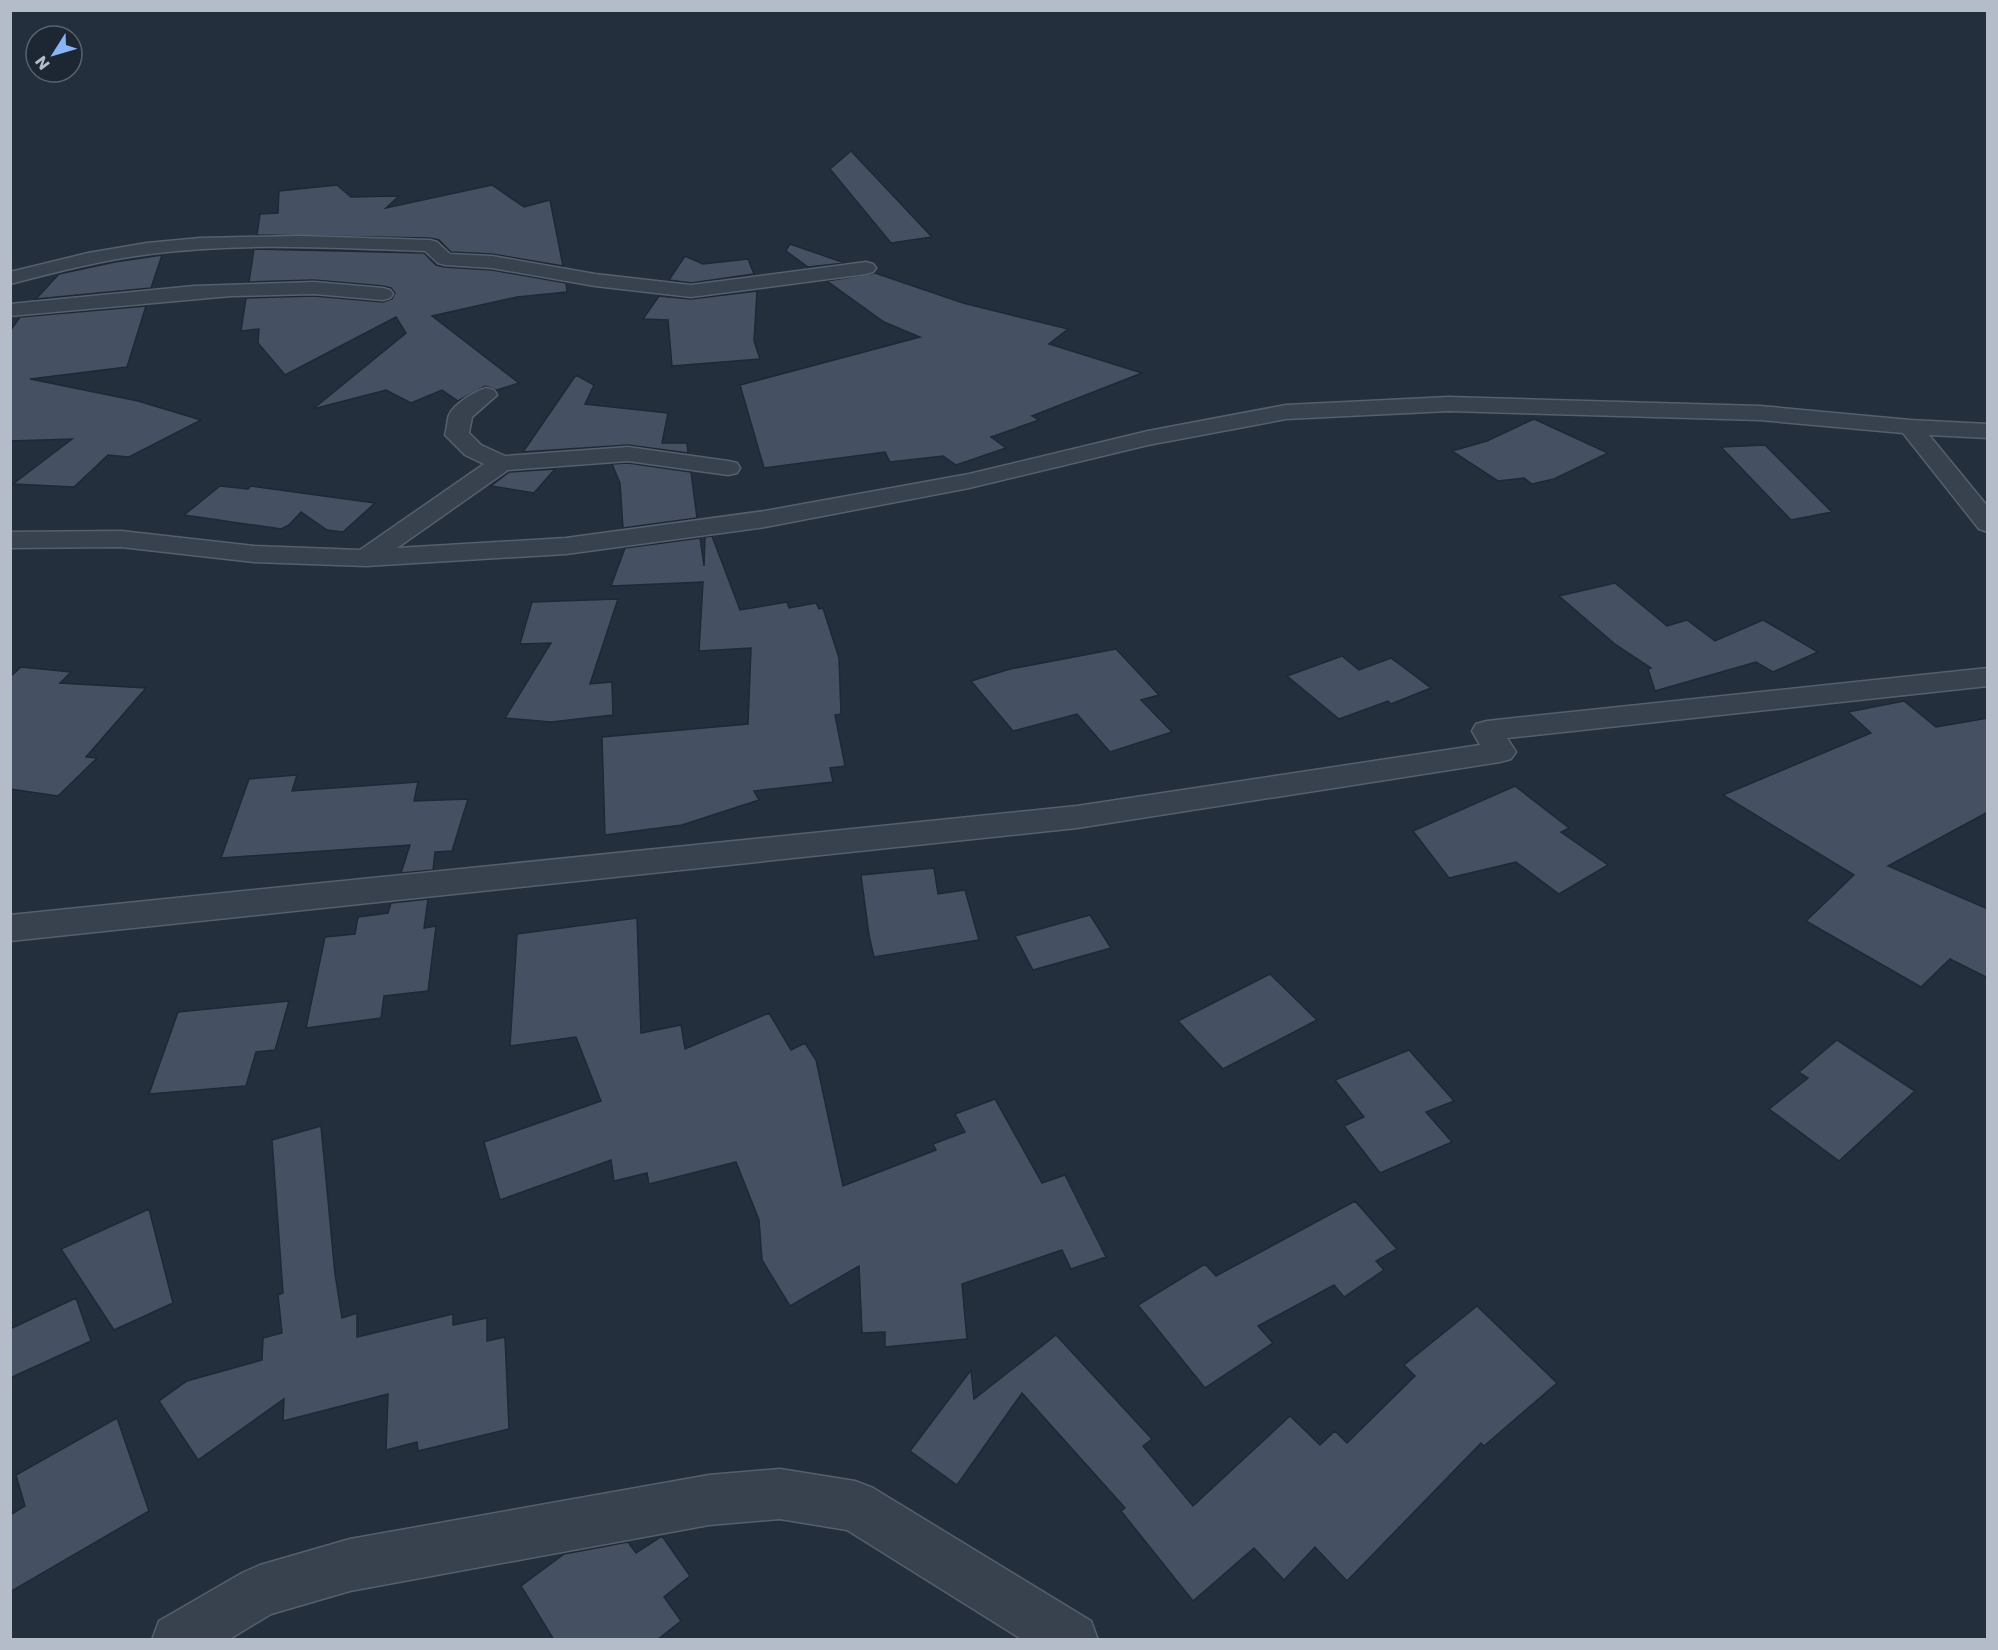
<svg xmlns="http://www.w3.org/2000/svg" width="1998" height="1650" font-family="Poppins,sans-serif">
  <rect width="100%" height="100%" fill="#242f3e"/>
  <path fill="#455162" stroke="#1f2835" stroke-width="1.5" d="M 851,151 L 932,237 L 891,243 L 830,169 Z
    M 337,185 L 351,197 L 399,196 L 386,208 L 492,185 L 524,207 L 550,200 L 563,266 L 492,254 L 451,252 L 439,240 L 430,238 L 257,235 L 260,214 L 278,213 L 279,191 Z
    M 790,244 L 845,263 L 808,267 L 786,251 Z
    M 254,249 L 424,253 L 436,265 L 444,267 L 492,270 L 566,283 L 567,292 L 517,297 L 432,316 L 519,383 L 497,390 L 485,386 L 458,401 L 442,390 L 411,403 L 386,390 L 313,409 L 406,333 L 396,317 L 285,375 L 258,343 L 259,329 L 241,331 L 246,298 L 314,296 L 383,302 L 392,299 L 395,293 L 391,288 L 383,286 L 314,280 L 249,282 Z
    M 162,255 L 151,288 L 36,299 L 59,274 L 115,262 Z
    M 685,256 L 703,264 L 748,259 L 754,274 L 691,283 L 669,280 Z
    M 875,273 L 963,303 L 1068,329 L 1049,344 L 1142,373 L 1032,416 L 1039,420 L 991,437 L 1006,448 L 956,465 L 943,456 L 890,462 L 885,452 L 764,468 L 740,385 L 920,337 L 884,322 L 827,281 Z
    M 757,291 L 754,341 L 760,359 L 672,366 L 668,320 L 643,319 L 659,296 L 691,299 Z
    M 146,306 L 127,367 L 30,379 L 138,401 L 201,420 L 129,457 L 108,455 L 74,487 L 13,484 L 72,439 L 10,441 L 10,331 L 20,317 Z
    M 576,375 L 594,385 L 585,404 L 668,413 L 662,443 L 687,443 L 688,453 L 628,445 L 523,452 Z
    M 1534,419 L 1608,453 L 1554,479 L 1532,484 L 1524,478 L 1498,481 L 1452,451 L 1487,441 Z
    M 1765,445 L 1832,512 L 1791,520 L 1721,447 Z
    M 628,463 L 691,472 L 697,518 L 623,528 L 620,483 L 612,464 Z
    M 555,469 L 534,493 L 491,486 L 509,472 Z
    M 220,486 L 248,489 L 251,486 L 375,503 L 343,532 L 327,530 L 301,512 L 289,525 L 281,529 L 184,515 Z
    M 712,536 L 740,610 L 787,602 L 789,608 L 816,603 L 819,609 L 823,608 L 839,658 L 841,714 L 835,715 L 845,766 L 830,768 L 833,782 L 754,791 L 759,800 L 682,825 L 605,835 L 602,737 L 748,724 L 751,648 L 699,651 L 703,582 L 611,586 L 625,548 L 700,538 L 704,566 L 705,537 Z
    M 1615,583 L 1667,626 L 1687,620 L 1715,641 L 1763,620 L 1818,652 L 1773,672 L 1756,662 L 1655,691 L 1648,669 L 1651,668 L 1616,645 L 1559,596 Z
    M 618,599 L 590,684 L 612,682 L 613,715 L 551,722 L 505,718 L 551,643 L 520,644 L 532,602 Z
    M 1116,649 L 1159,695 L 1141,700 L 1172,732 L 1110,752 L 1077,714 L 1013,731 L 971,681 L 1010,669 Z
    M 1342,656 L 1359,670 L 1391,658 L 1431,688 L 1391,704 L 1388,701 L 1339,719 L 1287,676 Z
    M 21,667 L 71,672 L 60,683 L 146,688 L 86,757 L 97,758 L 58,796 L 10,789 L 10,677 Z
    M 1904,701 L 1936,727 L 1988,718 L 1988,812 L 1888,866 L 1988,909 L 1988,978 L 1950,959 L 1921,987 L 1806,921 L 1854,875 L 1723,795 L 1871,733 L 1848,712 Z
    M 297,775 L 292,791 L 418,782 L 414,801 L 468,799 L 452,851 L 435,852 L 433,870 L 401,873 L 410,845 L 221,858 L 249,779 Z
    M 1515,786 L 1569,828 L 1561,832 L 1608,865 L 1559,894 L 1516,862 L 1449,878 L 1413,831 Z
    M 934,868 L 938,894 L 965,890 L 979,940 L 874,957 L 869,935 L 861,875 Z
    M 428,899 L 424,928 L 436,926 L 428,991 L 384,996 L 381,1018 L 306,1028 L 325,937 L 355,934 L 358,917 L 388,913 L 391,903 Z
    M 1090,915 L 1111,948 L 1033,970 L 1015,936 Z
    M 637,918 L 641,1033 L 681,1025 L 685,1049 L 769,1013 L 791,1050 L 805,1043 L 816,1060 L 843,1186 L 936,1150 L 933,1144 L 965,1132 L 955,1114 L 995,1099 L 1042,1183 L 1065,1175 L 1106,1257 L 1071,1269 L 1062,1250 L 962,1284 L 967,1339 L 885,1347 L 885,1332 L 862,1333 L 859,1266 L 790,1306 L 762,1260 L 759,1220 L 736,1162 L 649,1184 L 647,1173 L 614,1181 L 611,1160 L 500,1200 L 484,1142 L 601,1101 L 576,1037 L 510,1046 L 517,934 Z
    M 1270,974 L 1317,1020 L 1223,1069 L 1178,1021 Z
    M 289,1001 L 275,1050 L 256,1052 L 246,1086 L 149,1094 L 178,1012 Z
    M 1837,1040 L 1915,1091 L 1839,1161 L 1769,1109 L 1808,1078 L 1799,1072 Z
    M 1409,1050 L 1454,1101 L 1426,1112 L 1452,1142 L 1380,1173 L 1344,1126 L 1364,1117 L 1335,1080 Z
    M 321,1126 L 335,1274 L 342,1318 L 357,1313 L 357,1337 L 453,1314 L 453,1325 L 487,1318 L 487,1341 L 505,1337 L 509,1429 L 418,1451 L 417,1442 L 386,1450 L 388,1394 L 283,1421 L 284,1399 L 198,1460 L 159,1401 L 187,1381 L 262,1360 L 263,1338 L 282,1333 L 278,1295 L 283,1293 L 272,1140 Z
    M 1355,1201 L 1397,1249 L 1376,1261 L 1384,1270 L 1344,1297 L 1334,1285 L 1258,1326 L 1273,1343 L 1205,1388 L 1138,1305 L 1205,1264 L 1216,1276 Z
    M 149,1209 L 173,1303 L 114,1330 L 61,1249 Z
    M 76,1298 L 91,1341 L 10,1378 L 10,1329 Z
    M 1477,1306 L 1557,1383 L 1484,1446 L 1481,1443 L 1347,1581 L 1315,1547 L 1284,1580 L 1254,1548 L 1193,1601 L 1121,1511 L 1125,1508 L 1022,1393 L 957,1485 L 910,1451 L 971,1370 L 974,1399 L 1056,1335 L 1152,1439 L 1143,1446 L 1193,1506 L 1290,1416 L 1320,1445 L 1335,1431 L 1347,1443 L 1415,1376 L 1404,1365 Z
    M 117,1418 L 149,1511 L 10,1592 L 10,1515 L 25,1506 L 16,1475 Z
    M 662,1536 L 690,1576 L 664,1597 L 681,1621 L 657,1640 L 554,1640 L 521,1586 L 564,1554 L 628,1542 L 636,1553 Z"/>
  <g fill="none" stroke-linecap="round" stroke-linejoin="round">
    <g stroke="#565f6c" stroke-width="3">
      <path id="minor" d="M 299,236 L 430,240 L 437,242 L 450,254 L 492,256 L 595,274 L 691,285 L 866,262 L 873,264 L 876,268 L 873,272 L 866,274 L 691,297 L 595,286 L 492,268 L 445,265 L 438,263 L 425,251 C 334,248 241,242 150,254 C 102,260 56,272 10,284 L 10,272 L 88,253 L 147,243 L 200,238 Z
        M 314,282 L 383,288 L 390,290 L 393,294 L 390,298 L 383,300 L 314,294 L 231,296 L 10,316 L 10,304 L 194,286 Z
        M 486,388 L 494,390 L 497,395 L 472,417 L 469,433 L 481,445 L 505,456 L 628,447 L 728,461 L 737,463 L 740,468 L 737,473 L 728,475 L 628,461 L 508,470 L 397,548 L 566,538 L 765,511 L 969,474 L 1148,431 L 1286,405 L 1449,397 L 1760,406 L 1910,420 L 1988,424 L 1988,438 L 1929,435 L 1988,507 L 1988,532 L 1979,529 L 1903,433 L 1760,420 L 1449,411 L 1286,419 L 1148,445 L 969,488 L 765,527 L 566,554 L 366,566 L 254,562 L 121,547 L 10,548 L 10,532 L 121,531 L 254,546 L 360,550 L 484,464 L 465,455 L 445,435 C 447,429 447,421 449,415 C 454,404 475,391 486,388 Z
        M 1988,668 L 1988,686 L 1507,738 L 1516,752 L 1511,759 L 1500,762 L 1077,828 L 10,941 L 10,915 L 1077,806 L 1480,745 L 1472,731 L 1476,724 L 1487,721 Z
        M 780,1469 L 855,1481 L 873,1488 L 1091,1621 L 1098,1640 L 1023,1640 L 847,1530 L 780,1519 L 709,1525 L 350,1591 L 271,1614 L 228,1640 L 152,1640 L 159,1621 L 242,1573 L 260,1565 L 350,1539 L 709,1475 Z"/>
    </g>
    <use href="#minor" fill="#38414e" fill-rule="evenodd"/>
  </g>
  <rect width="1998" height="1650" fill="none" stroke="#b4bcc9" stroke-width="24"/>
  <g transform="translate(54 54) rotate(233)"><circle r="28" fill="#1d2633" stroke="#59626f" stroke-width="1.5"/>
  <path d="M0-4.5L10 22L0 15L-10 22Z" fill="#8ab4f8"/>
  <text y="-9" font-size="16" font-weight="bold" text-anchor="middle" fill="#b4bcc9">N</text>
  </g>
</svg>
